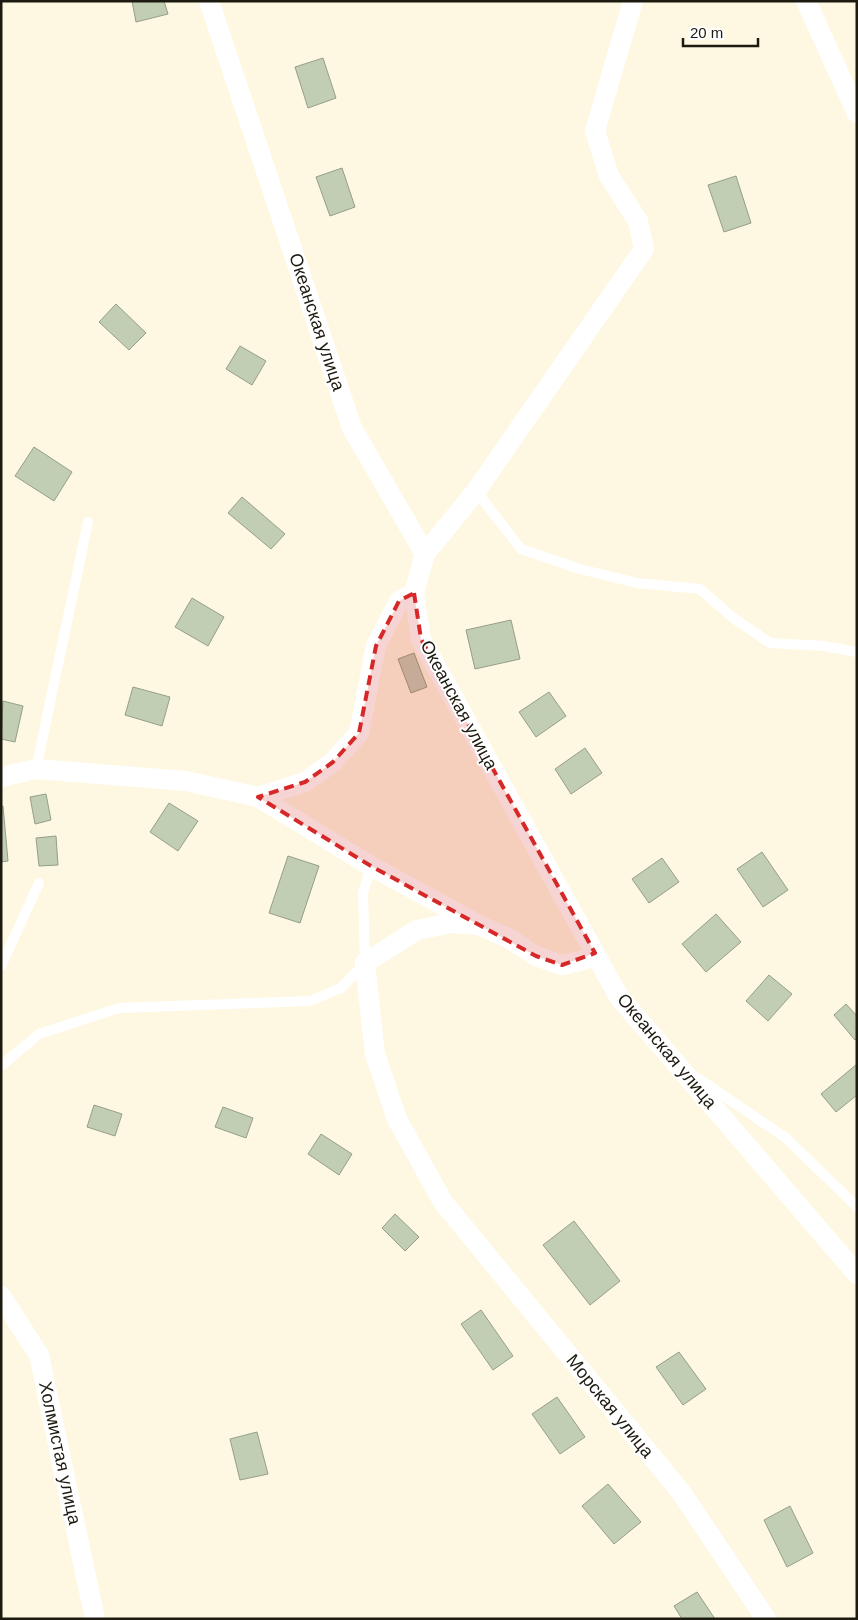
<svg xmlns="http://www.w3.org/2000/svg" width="858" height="1620" font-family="Arial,sans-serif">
  <rect width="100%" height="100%" fill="#fef8e2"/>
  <path fill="#c2ceb4" stroke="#959f87" d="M 132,1 L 164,1 L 168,14 L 136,22 Z
    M 323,58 L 336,98 L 308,108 L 295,67 Z
    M 342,168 L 355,207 L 330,216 L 316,177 Z
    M 736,176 L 751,223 L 724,232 L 708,185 Z
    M 116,304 L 146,333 L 129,350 L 99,322 Z
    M 240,346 L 266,361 L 252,385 L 226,369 Z
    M 34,447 L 72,472 L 54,501 L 15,476 Z
    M 242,497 L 285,534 L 271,549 L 228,513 Z
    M 192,598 L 224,617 L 208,646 L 175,627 Z
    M 511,620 L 520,659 L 475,669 L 466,630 Z
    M 414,653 L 427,687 L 411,693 L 398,659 Z
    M 133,687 L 170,697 L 162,726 L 125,715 Z
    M 549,692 L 566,716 L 536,737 L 519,712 Z
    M 3,701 L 23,706 L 15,742 L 1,739 Z
    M 585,748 L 602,773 L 571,794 L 555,769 Z
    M 46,794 L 51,820 L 35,824 L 30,797 Z
    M 169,803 L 198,821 L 178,851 L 150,832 Z
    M 1,806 L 3,806 L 8,861 L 1,862 Z
    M 56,836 L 58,865 L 39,866 L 36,838 Z
    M 762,852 L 788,890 L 763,907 L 737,869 Z
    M 288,856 L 319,866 L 300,923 L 269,913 Z
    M 662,858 L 679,882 L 649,903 L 632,879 Z
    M 716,914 L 741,942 L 706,972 L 682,944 Z
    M 769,975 L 792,994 L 768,1021 L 746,1001 Z
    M 846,1004 L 857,1016 L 857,1038 L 855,1040 L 834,1015 Z
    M 857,1064 L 857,1095 L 836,1112 L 821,1094 Z
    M 94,1105 L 122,1114 L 115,1136 L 87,1127 Z
    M 223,1107 L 253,1118 L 246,1138 L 215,1127 Z
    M 321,1134 L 352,1154 L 339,1175 L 308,1154 Z
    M 395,1214 L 419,1237 L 405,1251 L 382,1228 Z
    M 574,1221 L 620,1281 L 590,1305 L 543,1245 Z
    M 481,1310 L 513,1356 L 493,1370 L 461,1324 Z
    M 679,1352 L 706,1389 L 683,1405 L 656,1367 Z
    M 557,1397 L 585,1437 L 560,1454 L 532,1414 Z
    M 257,1432 L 268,1474 L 240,1480 L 230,1439 Z
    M 608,1484 L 641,1522 L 614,1544 L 582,1506 Z
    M 790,1506 L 813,1553 L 787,1567 L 764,1520 Z
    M 697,1592 L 715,1619 L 682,1619 L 674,1606 Z"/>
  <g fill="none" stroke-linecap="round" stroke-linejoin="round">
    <path stroke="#fff" stroke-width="10" d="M 476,491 L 521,549 L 580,569 L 637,583 L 700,589 L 732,617 L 770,643 L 824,646 L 857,652
      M 36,769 L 88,522
      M 1,966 L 39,883
      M 1,1066 L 39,1034 L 119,1008 L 310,1001 L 341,988 L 365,963 L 363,893 L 371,866
      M 699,1079 L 786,1138 L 857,1207"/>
    <path stroke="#fff" stroke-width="20" d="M 209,1 L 352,428 L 425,554 L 414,593 L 421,639 L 619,997 L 857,1274
      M 806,1 L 857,113
      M 425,554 L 476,491 L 644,249 L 638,221 L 609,176 L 595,131 L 633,1
      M 1,777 L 36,769 L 186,781 L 258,797 L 305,782 L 333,762 L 359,733 L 376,646 L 399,601 L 414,593
      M 258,797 L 371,866 L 479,925 L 510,939 L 536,956 L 562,965 L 584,960 L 595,953
      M 479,925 L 451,923 L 417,930 L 365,963 L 375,1054 L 397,1119 L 443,1202 L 681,1492 L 766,1619
      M 1,1296 L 39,1355 L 95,1619"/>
  </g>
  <path fill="#d62828" fill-opacity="0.2" stroke="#d62828" stroke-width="4" stroke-dasharray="10 6" stroke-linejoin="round" d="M 414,593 L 421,639 L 595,953 L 562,965 L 536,956 L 371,866 L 258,797 L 305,782 L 333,762 L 359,733 L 376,646 L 399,601 Z"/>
  <g text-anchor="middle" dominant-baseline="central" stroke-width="4" stroke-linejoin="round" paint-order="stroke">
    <g font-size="18" fill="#1d1a10" stroke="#fff">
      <text transform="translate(317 322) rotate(72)">Океанская улица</text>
      <text transform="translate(459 705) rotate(62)">Океанская улица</text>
      <text transform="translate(667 1051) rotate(50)">Океанская улица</text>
      <text transform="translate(610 1406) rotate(51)">Морская улица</text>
      <text transform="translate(60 1453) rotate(78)">Холмистая улица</text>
    </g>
  </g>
  <rect width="858" height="1620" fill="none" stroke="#1d1a10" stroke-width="5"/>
  <path d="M683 38v8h75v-8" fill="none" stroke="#1d1a10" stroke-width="2.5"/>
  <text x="690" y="38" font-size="15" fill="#1d1a10" stroke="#ffffff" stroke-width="4" paint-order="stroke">20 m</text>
</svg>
